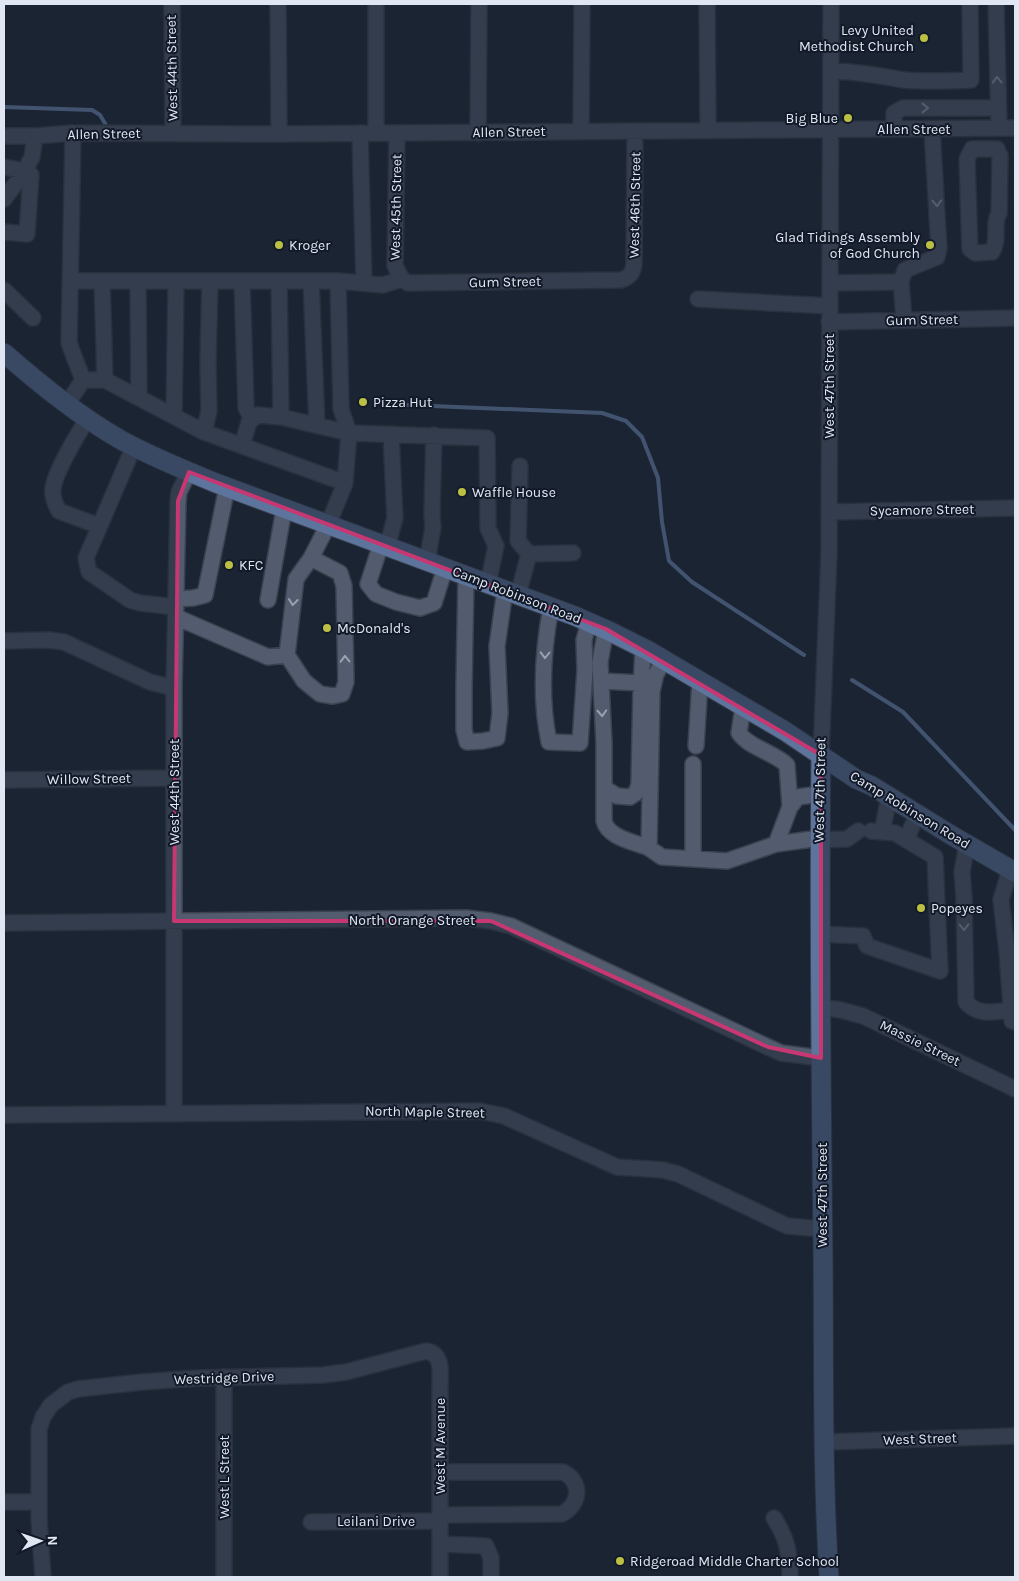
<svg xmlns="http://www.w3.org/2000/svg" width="1019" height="1581" font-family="Karla,sans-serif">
  <rect width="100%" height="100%" fill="#1b2433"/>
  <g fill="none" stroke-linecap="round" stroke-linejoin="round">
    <path stroke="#728dbb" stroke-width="4" d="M 4,107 L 92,110 L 100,115 L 106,125
      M 384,404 L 602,413 L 626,421 L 642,437 L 658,478 L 662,522 L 669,561 L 692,582 L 804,655
      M 852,680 L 903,712 L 1015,830"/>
    <g stroke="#3b414e" stroke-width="18">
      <path id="minor" d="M 172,4 L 173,133
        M 278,4 L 279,134
        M 707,4 L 708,130
        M 996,4 L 999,128
        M 831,71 C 856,71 880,76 904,80 C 926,82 949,81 971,80 L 970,4
        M 894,129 L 894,113 L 903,108 L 998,108
        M 581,131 L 582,4
        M 360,133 L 364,283
        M 376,133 L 376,4
        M 397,133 L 395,266 L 402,279
        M 478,133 L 479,4
        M 4,136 L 35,136 L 73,133 L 279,134 L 1015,128
        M 972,149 L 997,149 L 1000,156 L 999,213 C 992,225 1000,240 992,252 L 975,253 L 970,249 L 967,159 Z
        M 4,167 L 25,171 L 31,175 L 27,234 L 4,232
        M 4,199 L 23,174 L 32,157 L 35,136
        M 70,281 L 338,281
        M 102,281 L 105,380
        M 138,281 L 139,398
        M 242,281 L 246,408 L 252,419
        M 279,281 L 281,417
        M 311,281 L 317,425
        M 830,283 L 901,282
        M 4,290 L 33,318
        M 698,299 L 830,306
        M 904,320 L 901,282 L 905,270 L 937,257 L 939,248 L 932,130
        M 829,322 L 1015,318
        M 83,380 L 105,380 L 204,432 L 345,483 L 328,525 L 311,558 L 296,579 L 287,655 L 304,681 L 320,694 L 333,696 L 342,694 L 346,682 L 344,586 L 340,573 L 311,558
        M 67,404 L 83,380 L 69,343 L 73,133
        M 174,416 L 176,281
        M 87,419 C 77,436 56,469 53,488 C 52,495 55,504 59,511 L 99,526
        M 204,432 L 209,411 L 208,361 L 210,281
        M 349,433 L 341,409 L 338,281 L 383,285 L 402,279 L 408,283 L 621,280 C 630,277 633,273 634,264 L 635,131
        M 242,445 L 249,422 L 258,415 L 281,417 L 349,433
        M 134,446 L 86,558 L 89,572 L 130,600 L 140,603 L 176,607
        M 520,466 L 518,541 L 529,554
        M 345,483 L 349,433 L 487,438 L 488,528 L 496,546 L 488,584
        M 829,512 L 1015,508
        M 381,544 L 368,584 L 376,594 L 396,602 L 420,608 L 434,603 L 445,568
        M 387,547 L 395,518 L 391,434
        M 427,562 L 433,527 L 432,513 L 434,435
        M 466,576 L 464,687 L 464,730 L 467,742 L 483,741 L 497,738 L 500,713 L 497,646 L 505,590
        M 518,595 L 529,554 L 573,553
        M 176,599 L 193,598 L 205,595 L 227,487
        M 268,600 L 284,509
        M 551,607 C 543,650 540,699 549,742 L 580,743 L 585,670 L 584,640 L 589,622
        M 176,617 L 268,657 L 287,655
        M 606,629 L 600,662 L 604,743 L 604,821 C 608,838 635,842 649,848 L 652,691 L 656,674 L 664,660
        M 4,641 L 48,640 L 64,642 L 150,682 L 174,688
        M 601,681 L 641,683
        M 743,707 L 739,733 C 748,747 775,753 787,765 L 790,806
        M 696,746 L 700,681
        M 821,755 L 829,553 L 831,4
        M 4,780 L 174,778
        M 604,788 L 617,796 L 630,797 L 636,793 L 639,784 L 641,688 L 643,648
        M 882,832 L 889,797
        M 819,840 L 847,839 L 858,831
        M 906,840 L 917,815
        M 776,844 L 790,807 L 798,797 L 820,794
        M 967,844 L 962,872 L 964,898 L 966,1002 C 978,1016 994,1012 1011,1010
        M 649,848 L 662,857 L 727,861 L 776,844 L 820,838
        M 693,859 L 693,764
        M 1010,869 L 1001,900 L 1007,951 L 1012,1021 L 1015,1022
        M 4,923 L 466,918 L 491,921 L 511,926 L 768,1047 L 781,1053 L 821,1058
        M 820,934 L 863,936 L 867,946 L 940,971 L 935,857 L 895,833 L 871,831
        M 821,1007 L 841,1010 L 863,1016 L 1015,1089
        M 174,1114 L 174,688 L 178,501 L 179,492 L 189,472
        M 4,1115 L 480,1111 L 504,1116 L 617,1167 L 663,1170 L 678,1174 L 787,1226 L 822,1229
        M 224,1377 L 224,1577
        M 825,1442 L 1015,1436
        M 440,1472 L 563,1472 C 583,1482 580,1504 562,1514 L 441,1515
        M 4,1502 L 39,1502
        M 774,1518 C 787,1538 790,1553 790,1577
        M 311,1522 L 440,1521
        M 440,1544 L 486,1546 L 491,1558 L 491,1577
        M 43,1577 L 39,1518 L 39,1429 L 43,1417 L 51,1405 L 68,1392 L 78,1389 L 142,1382 L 200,1378 L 323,1375 L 346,1372 L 426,1351 C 444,1354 440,1373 440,1388 L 440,1577"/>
    </g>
    <g stroke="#3b414e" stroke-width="21">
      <path id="major" d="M 4,353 C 41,385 79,416 121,440 C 152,457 184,470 216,483 L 575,616 L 609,631 L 649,651 L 785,731 L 856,779 L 872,786 L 951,835 L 1015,872
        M 821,755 C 819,920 821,1086 823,1251 C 824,1360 822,1469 829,1577"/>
    </g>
    <use href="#minor" stroke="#525c6e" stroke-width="15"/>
    <use href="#major" stroke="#5d749d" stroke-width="19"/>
  </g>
  <defs><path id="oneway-chevron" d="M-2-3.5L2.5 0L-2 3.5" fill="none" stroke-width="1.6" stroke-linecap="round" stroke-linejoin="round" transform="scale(1.25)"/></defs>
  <g stroke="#9aa2b0">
    <use href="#oneway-chevron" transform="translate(997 80) rotate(-92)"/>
    <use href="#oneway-chevron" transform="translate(925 108)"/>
    <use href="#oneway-chevron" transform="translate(937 203) rotate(87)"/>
    <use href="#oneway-chevron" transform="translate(293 602) rotate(97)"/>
    <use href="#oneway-chevron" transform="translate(545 655) rotate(91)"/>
    <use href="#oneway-chevron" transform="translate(345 659) rotate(-91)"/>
    <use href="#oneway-chevron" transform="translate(602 713) rotate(87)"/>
    <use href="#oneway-chevron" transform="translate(964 927) rotate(89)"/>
  </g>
  <path d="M0 0H1019V1581H0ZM 189,472 L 606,629 L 821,755 L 821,1058 L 768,1047 L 491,921 L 174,921 L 178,501 Z" fill="#1b2433" fill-opacity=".55" fill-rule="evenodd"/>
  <path fill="none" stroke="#c73772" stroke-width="4" stroke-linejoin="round" d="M 189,472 L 606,629 L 821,755 L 821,1058 L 768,1047 L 491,921 L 174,921 L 178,501 Z"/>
  <g fill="#bbc044" stroke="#121a29" stroke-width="2">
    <circle cx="924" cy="38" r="5"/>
    <circle cx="848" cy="118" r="5"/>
    <circle cx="279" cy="245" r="5"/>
    <circle cx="930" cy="245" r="5"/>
    <circle cx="363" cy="402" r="5"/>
    <circle cx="462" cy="492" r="5"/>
    <circle cx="229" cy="565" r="5"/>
    <circle cx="327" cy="628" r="5"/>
    <circle cx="921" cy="908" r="5"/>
    <circle cx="620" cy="1561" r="5"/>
  </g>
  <g text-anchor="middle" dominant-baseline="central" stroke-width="4" stroke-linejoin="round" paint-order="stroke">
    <g font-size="14" fill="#e1e7f2" stroke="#121a29" text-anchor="start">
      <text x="914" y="30" text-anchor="end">Levy United<tspan x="914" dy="16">Methodist Church</tspan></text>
      <text x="838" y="118" text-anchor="end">Big Blue</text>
      <text x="920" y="237" text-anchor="end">Glad Tidings Assembly<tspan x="920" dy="16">of God Church</tspan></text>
      <text x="289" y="245">Kroger</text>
      <text x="373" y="402">Pizza Hut</text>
      <text x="472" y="492">Waffle House</text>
      <text x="239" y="565">KFC</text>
      <text x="337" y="628">McDonald's</text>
      <text x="931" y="908">Popeyes</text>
      <text x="630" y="1561">Ridgeroad Middle Charter School</text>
    </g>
    <g font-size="14" fill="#e1e7f2" stroke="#121a29">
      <text transform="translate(172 68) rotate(-91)">West 44th Street</text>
      <text x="914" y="129">Allen Street</text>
      <text transform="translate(509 132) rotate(-1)">Allen Street</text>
      <text transform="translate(104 134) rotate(-1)">Allen Street</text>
      <text transform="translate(635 205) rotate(-89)">West 46th Street</text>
      <text transform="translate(396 207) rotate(-89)">West 45th Street</text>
      <text transform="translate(505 282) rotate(-1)">Gum Street</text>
      <text transform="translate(922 320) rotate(-1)">Gum Street</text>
      <text transform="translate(829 386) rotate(-90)">West 47th Street</text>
      <text transform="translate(922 510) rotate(-1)">Sycamore Street</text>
      <text transform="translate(517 595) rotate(21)">Camp Robinson Road</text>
      <text transform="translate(89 779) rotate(-1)">Willow Street</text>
      <text transform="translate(820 790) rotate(-89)">West 47th Street</text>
      <text transform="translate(174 792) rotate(-90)">West 44th Street</text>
      <text transform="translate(910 810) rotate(31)">Camp Robinson Road</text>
      <text x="412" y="920">North Orange Street</text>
      <text transform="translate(920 1043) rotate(26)">Massie Street</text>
      <text transform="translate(425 1112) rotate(1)">North Maple Street</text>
      <text transform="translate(822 1195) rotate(-90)">West 47th Street</text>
      <text transform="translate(224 1378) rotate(-2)">Westridge Drive</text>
      <text transform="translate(920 1439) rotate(-2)">West Street</text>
      <text transform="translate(440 1446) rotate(-90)">West M Avenue</text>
      <text transform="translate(224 1477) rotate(-90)">West L Street</text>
      <text x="376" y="1521">Leilani Drive</text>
    </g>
  </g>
  <rect width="1019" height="1581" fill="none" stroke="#e1e7f2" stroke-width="10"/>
  <g transform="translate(40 1541) rotate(88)" stroke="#121a29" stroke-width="4" paint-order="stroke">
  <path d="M0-4L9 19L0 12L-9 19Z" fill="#e1e7f2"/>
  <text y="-8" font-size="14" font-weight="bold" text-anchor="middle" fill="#e1e7f2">N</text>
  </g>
</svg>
